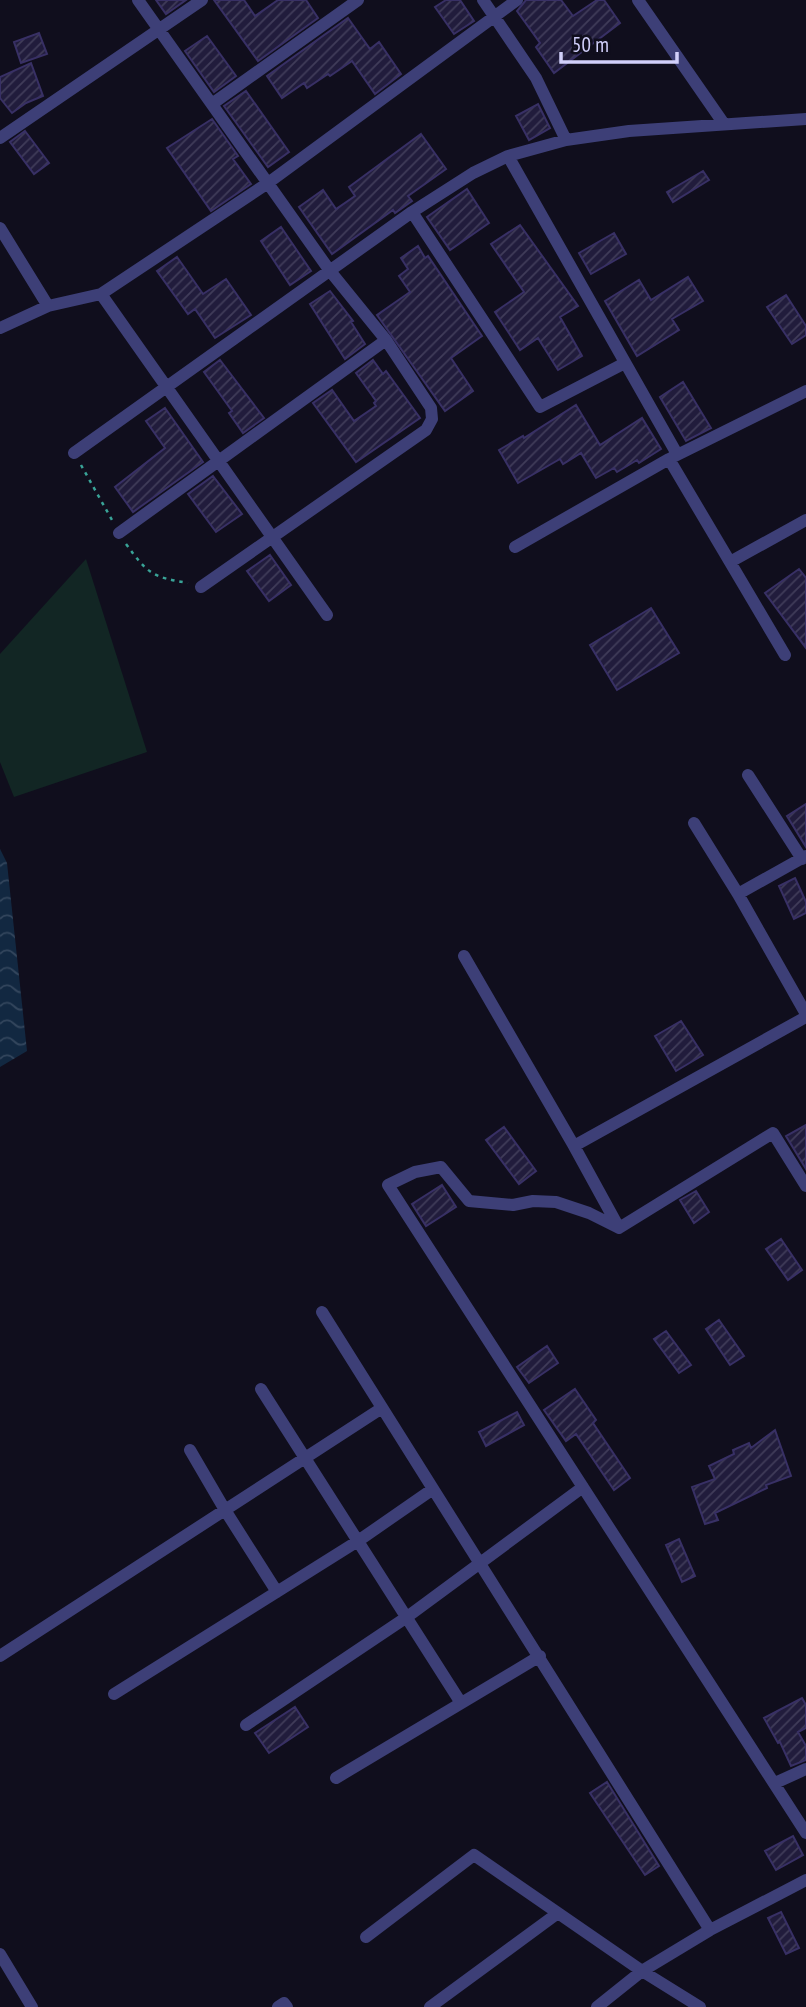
<svg xmlns="http://www.w3.org/2000/svg" width="806" height="2007" font-family="'PT Sans Narrow',sans-serif">
  <defs>
    <pattern id="water-waves" width="16" height="10" patternUnits="userSpaceOnUse" patternTransform="scale(1.75)"><rect width="16" height="10" fill="#122841"/><path d="M0 5q4-4 8 0t8 0" fill="none" stroke="#33465d"/></pattern>
    <pattern id="building-hatch" width="6" height="6" patternUnits="userSpaceOnUse" patternTransform="scale(1.75)"><rect width="6" height="6" fill="#211c3c"/><path d="M-1 1l2-2M0 6l6-6M5 7l2-2" fill="none" stroke="#403c59"/></pattern>
  </defs>
  <rect width="100%" height="100%" fill="#100e1d"/>
  <path fill="#122624" d="M 86,559 L 147,752 L 14,797 L 0,762 L 0,654 Z"/>
  <path fill="url(#water-waves)" d="M 0,849 L 7,863 L 27,1051 L 0,1067 Z"/>
  <path fill="url(#building-hatch)" stroke="#383065" stroke-width="2" d="M 156,0 L 186,0 L 166,14 Z
    M 214,0 L 244,0 L 255,16 L 278,0 L 306,0 L 318,18 L 258,61 Z
    M 446,0 L 460,0 L 474,21 L 454,34 L 435,7 Z
    M 526,0 L 561,0 L 573,16 L 597,0 L 604,0 L 620,23 L 554,73 L 536,47 L 540,43 L 517,11 Z
    M 348,18 L 370,49 L 379,42 L 401,74 L 375,94 L 352,61 L 330,76 L 328,74 L 307,88 L 304,83 L 282,98 L 267,76 Z
    M 39,33 L 47,54 L 21,63 L 14,42 Z
    M 207,36 L 236,76 L 214,92 L 185,51 Z
    M 31,63 L 43,96 L 26,103 L 12,113 L 0,98 L 0,77 Z
    M 246,91 L 289,152 L 268,167 L 224,106 Z
    M 538,104 L 550,128 L 529,140 L 516,116 Z
    M 212,119 L 238,156 L 233,159 L 251,184 L 211,211 L 167,148 Z
    M 25,131 L 49,163 L 34,174 L 10,142 Z
    M 421,134 L 446,169 L 408,196 L 412,201 L 395,213 L 393,210 L 332,254 L 299,207 L 323,190 L 336,209 L 355,196 L 349,187 Z
    M 703,171 L 709,180 L 673,202 L 667,192 Z
    M 467,189 L 489,223 L 450,250 L 427,217 Z
    M 520,225 L 578,306 L 560,317 L 582,356 L 558,370 L 538,338 L 520,350 L 495,312 L 524,292 L 491,244 Z
    M 281,227 L 311,271 L 290,285 L 261,241 Z
    M 614,233 L 626,254 L 591,274 L 579,253 Z
    M 418,246 L 425,258 L 428,256 L 482,336 L 451,358 L 473,391 L 445,411 L 377,315 L 410,292 L 399,276 L 408,269 L 401,258 Z
    M 177,257 L 203,294 L 226,279 L 251,315 L 215,338 L 195,309 L 188,314 L 157,271 Z
    M 688,277 L 703,301 L 672,319 L 679,330 L 637,356 L 605,301 L 639,280 L 651,300 Z
    M 330,291 L 353,321 L 351,322 L 365,344 L 345,359 L 310,304 Z
    M 786,295 L 806,326 L 806,335 L 792,344 L 767,307 Z
    M 220,360 L 264,418 L 243,433 L 229,413 L 232,411 L 204,372 Z
    M 373,360 L 383,374 L 386,371 L 420,418 L 356,462 L 313,403 L 332,390 L 354,421 L 376,406 L 374,403 L 376,401 L 356,373 Z
    M 683,382 L 711,428 L 686,441 L 660,397 Z
    M 576,405 L 600,445 L 642,418 L 661,449 L 639,463 L 637,460 L 617,472 L 614,468 L 596,478 L 581,453 L 563,464 L 560,459 L 518,483 L 499,450 L 523,436 L 524,438 Z
    M 165,408 L 203,462 L 133,512 L 115,487 L 165,448 L 146,421 Z
    M 213,476 L 242,514 L 216,532 L 188,494 Z
    M 270,555 L 291,585 L 269,601 L 247,571 Z
    M 799,569 L 806,578 L 806,648 L 765,593 Z
    M 651,608 L 679,653 L 617,690 L 590,645 Z
    M 806,804 L 806,847 L 787,816 Z
    M 795,878 L 806,902 L 806,913 L 794,919 L 779,886 Z
    M 681,1021 L 703,1055 L 676,1071 L 655,1036 Z
    M 806,1125 L 806,1169 L 786,1136 Z
    M 504,1127 L 536,1171 L 519,1184 L 486,1140 Z
    M 442,1185 L 456,1207 L 426,1226 L 412,1204 Z
    M 696,1191 L 709,1212 L 694,1223 L 680,1200 Z
    M 781,1239 L 802,1270 L 788,1280 L 766,1249 Z
    M 719,1320 L 744,1356 L 730,1365 L 706,1329 Z
    M 666,1331 L 691,1365 L 679,1373 L 654,1339 Z
    M 547,1346 L 558,1363 L 529,1383 L 517,1367 Z
    M 575,1389 L 596,1420 L 593,1423 L 630,1478 L 614,1490 L 576,1434 L 566,1441 L 544,1410 Z
    M 517,1412 L 524,1425 L 486,1446 L 479,1432 Z
    M 775,1430 L 791,1476 L 766,1485 L 767,1488 L 715,1513 L 718,1520 L 705,1524 L 692,1487 L 715,1479 L 709,1466 L 734,1454 L 733,1450 L 749,1443 L 751,1448 Z
    M 679,1539 L 695,1576 L 682,1582 L 666,1545 Z
    M 802,1698 L 806,1705 L 806,1728 L 798,1732 L 806,1746 L 806,1760 L 791,1766 L 780,1742 L 778,1743 L 764,1718 Z
    M 295,1707 L 308,1727 L 269,1753 L 255,1733 Z
    M 607,1782 L 659,1866 L 645,1875 L 590,1793 Z
    M 793,1836 L 803,1855 L 776,1870 L 765,1851 Z
    M 781,1912 L 799,1948 L 786,1954 L 768,1918 Z"/>
  <g fill="none" stroke-linecap="round" stroke-linejoin="round">
    <path stroke="#39a397" stroke-width="2.5" stroke-dasharray="3.5 5" stroke-linecap="butt" d="M 81,465 L 112,520
      M 126,544 C 148,574 152,577 188,583"/>
    <path stroke="#3d3f77" stroke-width="12" d="M 138,0 L 330,271 L 386,340 L 431,408 L 432,419 L 426,430 L 201,587
      M 483,0 L 536,78 L 566,140
      M 638,0 L 724,124
      M 212,104 L 358,0
      M 0,138 L 202,0
      M 508,156 L 677,454
      M 412,212 L 540,407 L 625,363
      M 0,228 L 48,306
      M 101,294 L 327,615
      M 0,328 L 48,306 L 101,294 L 268,183 L 517,0
      M 74,453 L 412,212 L 473,173 L 508,156 L 566,140 L 629,131 L 806,119
      M 669,459 L 785,655
      M 119,533 L 386,340
      M 515,547 L 669,459 L 806,391
      M 730,562 L 806,520
      M 748,775 L 802,859
      M 694,823 L 738,894 L 806,856
      M 738,894 L 806,1014
      M 464,956 L 574,1146 L 806,1017
      M 574,1146 L 619,1228 L 773,1133 L 806,1186
      M 619,1228 L 589,1213 L 556,1202 L 533,1201 L 513,1205 L 469,1201 L 441,1167 L 415,1172 L 388,1185 L 806,1833
      M 322,1312 L 710,1930
      M 261,1389 L 461,1703
      M 190,1450 L 225,1510 L 277,1592
      M 0,1656 L 382,1408
      M 114,1694 L 358,1541 L 433,1489
      M 246,1725 L 407,1617 L 583,1487
      M 336,1778 L 540,1656
      M 775,1783 L 806,1769
      M 366,1937 L 474,1855 L 642,1971 L 700,2007
      M 0,1954 L 32,2007
      M 278,2007 L 284,2003 L 287,2007
      M 430,2007 L 558,1913
      M 597,2007 L 642,1971 L 710,1930 L 806,1880"/>
  </g>
  <path d="M561 52v10h116v-10" fill="none" stroke="#d1cffa" stroke-width="3.5"/>
  <text x="572" y="52" font-size="21" fill="#d1cffa" stroke="#100e1d" stroke-width="5" paint-order="stroke">50 m</text>
</svg>
